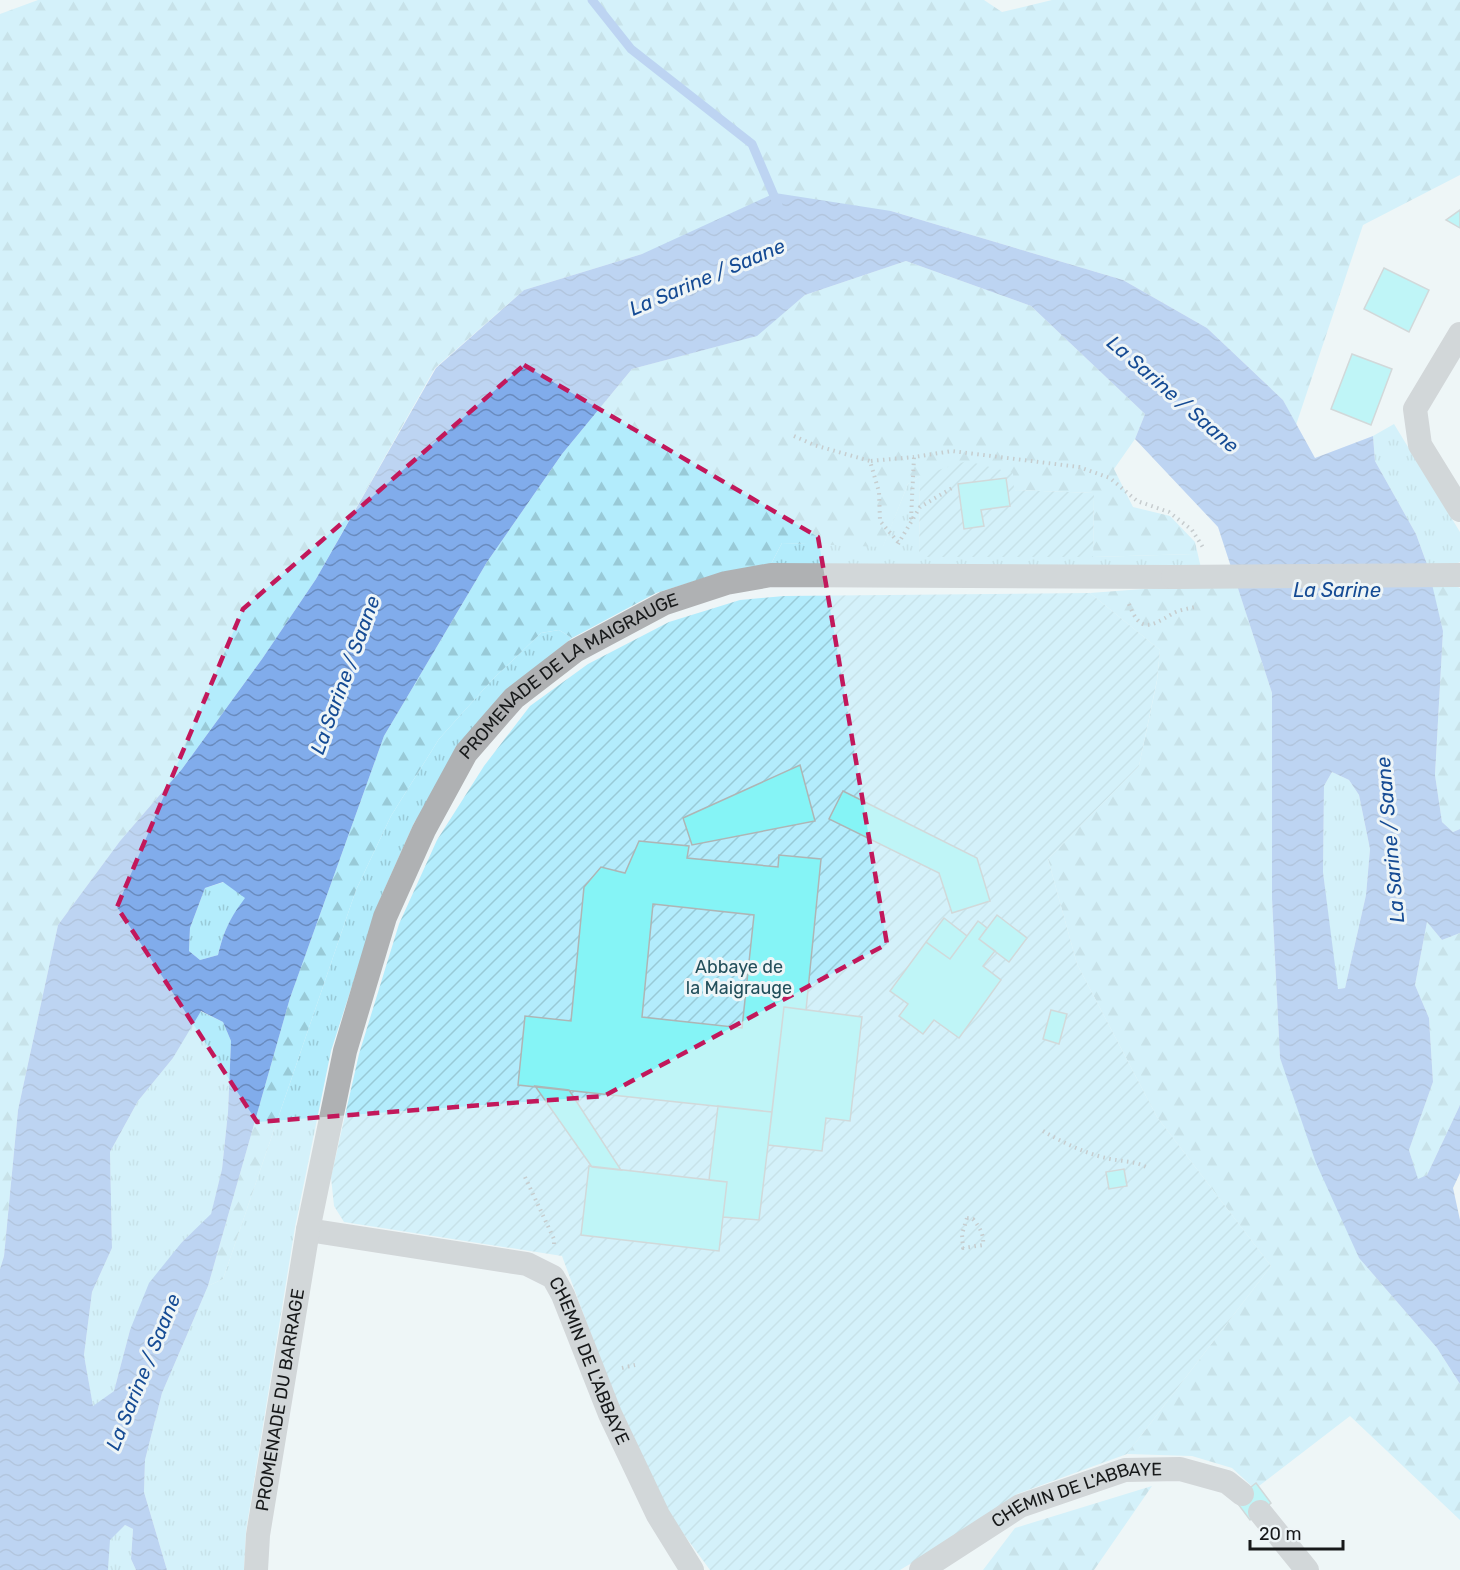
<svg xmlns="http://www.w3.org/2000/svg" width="1460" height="1570" font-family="Rubik,sans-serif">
  <defs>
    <pattern id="grass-tufts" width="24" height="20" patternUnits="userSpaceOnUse" patternTransform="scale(1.5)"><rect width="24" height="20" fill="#b3ecfc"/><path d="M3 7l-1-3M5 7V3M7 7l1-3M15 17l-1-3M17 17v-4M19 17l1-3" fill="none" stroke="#99cad7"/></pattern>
    <pattern id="forest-firs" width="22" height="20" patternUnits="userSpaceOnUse" patternTransform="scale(1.5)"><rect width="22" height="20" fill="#b3ecfc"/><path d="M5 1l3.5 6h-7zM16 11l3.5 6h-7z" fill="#99cad7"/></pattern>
    <pattern id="garden-furrows" width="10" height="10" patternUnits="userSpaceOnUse" patternTransform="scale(1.5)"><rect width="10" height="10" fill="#b3ecfc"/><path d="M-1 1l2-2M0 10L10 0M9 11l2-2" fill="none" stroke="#99cad7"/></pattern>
    <pattern id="water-waves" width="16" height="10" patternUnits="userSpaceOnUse" patternTransform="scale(1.5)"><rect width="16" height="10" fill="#81aceb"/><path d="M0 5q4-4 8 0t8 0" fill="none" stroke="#698bbe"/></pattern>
  </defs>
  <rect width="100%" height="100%" fill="#eef5f7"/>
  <path fill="url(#grass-tufts)" d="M 1394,424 L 1460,532 L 1460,562 L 1458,563 L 1428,567 L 1416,534 L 1375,461 L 1373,436 Z
    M 920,476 L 919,557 L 1093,557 L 1193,554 L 1195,542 L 1201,568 L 770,566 L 782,543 L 883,546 L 908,484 Z
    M 559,630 L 572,638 L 510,689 L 414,823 L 380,899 L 331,1051 L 295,1227 L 246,1531 L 244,1570 L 167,1570 L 144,1492 L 145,1460 L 162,1393 L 208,1286 L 223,1279 L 356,890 L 391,816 L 439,739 L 493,679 L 541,633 Z
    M 1332,772 L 1349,780 L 1359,795 L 1370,849 L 1366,895 L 1345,988 L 1337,989 L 1323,872 L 1324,786 Z
    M 224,882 L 246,898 C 230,918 224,930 218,955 L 200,960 L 189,951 L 190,928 L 205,888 Z
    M 200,1011 L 223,1022 L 231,1041 L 228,1112 L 222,1169 L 211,1215 L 182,1242 L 130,1330 L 114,1391 L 93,1407 L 84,1355 L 92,1292 L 112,1248 L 110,1152 L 138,1101 L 173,1058 Z
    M 125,1525 L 133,1529 L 131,1559 L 136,1570 L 108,1570 L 109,1540 Z"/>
  <path fill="url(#forest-firs)" d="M 38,0 L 984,0 L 1002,12 L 1052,0 L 1460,0 L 1460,175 L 1363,225 L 1296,425 L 1283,400 L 1207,328 L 1123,280 L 891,211 L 642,254 L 524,290 L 435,368 L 316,579 L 262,659 L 182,769 L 120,841 L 58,925 L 18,1110 L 4,1256 L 0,1269 L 0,14 Z
    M 906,261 L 1031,306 L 1145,414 L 1135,439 L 1114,469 L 1133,507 L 1170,516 L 1195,542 L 1194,554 L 1093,557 L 1094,493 L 1013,490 L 920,476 L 908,484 L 883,547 L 782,543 L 770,566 L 724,572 L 656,593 L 572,638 L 559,630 L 541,633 L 493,679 L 439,739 L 391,816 L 356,890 L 223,1279 L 208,1286 L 290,998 L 384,736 L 487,562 L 562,454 L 632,369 L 756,336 L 805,295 Z
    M 1236,582 L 1272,693 L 1272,899 L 1280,1058 L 1359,1258 L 1437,1348 L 1460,1384 L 1460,1520 L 1350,1416 L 1255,1489 L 1232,1468 L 1192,1456 L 1127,1454 L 1271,1266 L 1157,1117 L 1077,964 L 1048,859 L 1139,766 L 1157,681 L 1160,650 L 1090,593 Z
    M 1431,583 L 1456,586 L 1460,588 L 1460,829 L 1453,832 L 1442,822 L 1435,775 L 1443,631 Z
    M 1427,922 L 1442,940 L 1460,933 L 1460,1105 L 1427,1175 L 1418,1180 L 1409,1150 L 1433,1082 L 1429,1018 L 1415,985 Z
    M 1152,1486 L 1094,1570 L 983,1570 L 1015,1528 Z"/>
  <path fill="url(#garden-furrows)" d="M 967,461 L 1013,473 L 1014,490 L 1094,493 L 1093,557 L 919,557 L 920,476 Z
    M 1090,593 L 1160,650 L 1157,680 L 1139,766 L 1048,859 L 1077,964 L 1157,1117 L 1271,1266 L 1127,1454 L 1017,1494 L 943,1544 L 900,1570 L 710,1570 L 674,1521 L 629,1437 L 562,1256 L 344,1222 L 334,1206 L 331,1177 L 359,1054 L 399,924 L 437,840 L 484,766 L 530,706 L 588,664 L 669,622 L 740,600 L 784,596 Z"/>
  <path fill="url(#water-waves)" fill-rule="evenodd" d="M 775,193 L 891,211 L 1123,280 L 1207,328 L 1283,400 L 1315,458 L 1373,436 L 1375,461 L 1416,534 L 1428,567 L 1443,631 L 1435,775 L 1442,822 L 1453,832 L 1460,829 L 1460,933 L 1442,940 L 1427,922 L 1415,985 L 1429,1018 L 1433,1082 L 1409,1150 L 1418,1179 L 1427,1175 L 1460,1105 L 1460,1173 L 1453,1188 L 1460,1220 L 1460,1384 L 1437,1348 L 1359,1258 L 1316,1163 L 1280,1058 L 1272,899 L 1272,693 L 1218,527 L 1135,439 L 1145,414 L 1031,306 L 906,261 L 805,295 L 757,336 L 632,369 L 562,454 L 487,562 L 384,736 L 290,998 L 208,1286 L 162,1393 L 145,1460 L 144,1492 L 167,1570 L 136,1570 L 131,1559 L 133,1529 L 125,1525 L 110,1540 L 108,1570 L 0,1570 L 0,1269 L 4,1256 L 18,1110 L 58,925 L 120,841 L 182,769 L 262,659 L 316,579 L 436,368 L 524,290 L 642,254 ZM 1332,772 L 1349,780 L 1359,795 L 1370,849 L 1366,895 L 1345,988 L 1338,989 L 1323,872 L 1324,786 ZM 223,882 L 245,898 C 230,918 224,930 218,955 L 200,960 L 189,951 L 190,928 L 205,888 ZM 201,1011 L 223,1022 L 231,1041 L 228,1112 L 222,1169 L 211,1214 L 182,1242 L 149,1283 L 130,1330 L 114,1391 L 93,1406 L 84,1355 L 92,1292 L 112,1248 L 110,1152 L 138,1101 L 173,1058 Z"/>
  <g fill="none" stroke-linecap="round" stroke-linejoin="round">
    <path stroke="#81aceb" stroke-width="9" d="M 592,0 L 631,49 L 752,144 L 778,205"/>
  </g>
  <path fill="#85f4f6" stroke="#aeb5b5" stroke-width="1.5" fill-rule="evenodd" d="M 1460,210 L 1460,228 L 1446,220 Z
    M 1384,268 L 1429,290 L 1409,332 L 1364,309 Z
    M 1352,354 L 1392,369 L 1371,425 L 1331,409 Z
    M 1006,478 L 1010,506 L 981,510 L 984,526 L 964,529 L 958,484 Z
    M 800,765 L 815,821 L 692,845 L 683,818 Z
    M 843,791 L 977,858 L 990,901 L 952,913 L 939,873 L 829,819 Z
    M 639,841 L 689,846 L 687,858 L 778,867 L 779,855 L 821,859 L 806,1010 L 784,1007 L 772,1112 L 518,1085 L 525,1016 L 571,1021 L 584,887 L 601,867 L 625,873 ZM 653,904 L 754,915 L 742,1028 L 642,1017 Z
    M 997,915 L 1027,938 L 1009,962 L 979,939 Z
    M 944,918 L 967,936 L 950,959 L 926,942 Z
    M 978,921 L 987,928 L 979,939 L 995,951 L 983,966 L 1001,980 L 959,1038 L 934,1020 L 923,1034 L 899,1016 L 908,1004 L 890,991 L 926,942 L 950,959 Z
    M 784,1007 L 862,1017 L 850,1121 L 826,1118 L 822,1151 L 768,1145 Z
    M 1051,1010 L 1067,1014 L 1059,1044 L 1043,1039 Z
    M 535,1086 L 569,1090 L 621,1170 L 592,1167 Z
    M 718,1106 L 772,1112 L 759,1220 L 723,1217 L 727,1182 L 709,1180 Z
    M 589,1166 L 727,1182 L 719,1251 L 581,1235 Z
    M 1124,1169 L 1127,1186 L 1109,1189 L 1106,1172 Z
    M 1256,1483 L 1271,1503 L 1250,1520 L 1235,1500 Z"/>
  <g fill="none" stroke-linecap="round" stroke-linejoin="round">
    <path stroke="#969b9d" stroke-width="4" stroke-dasharray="1.5 4.5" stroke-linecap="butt" d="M 794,436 L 814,445 L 870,461
      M 911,519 L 914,457 L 952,451 L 1079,467 L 1110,478 L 1137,501 L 1169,512 L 1192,530 L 1204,549
      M 898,542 L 880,521 L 879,492 L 870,461 L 914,457
      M 898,544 L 920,507 L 952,488
      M 1129,604 C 1140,633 1150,627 1172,614 C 1178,610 1187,609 1195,607
      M 1043,1131 C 1062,1142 1084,1153 1106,1158 C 1121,1162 1134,1160 1148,1168
      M 525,1177 L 554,1239 L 554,1246
      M 967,1218 L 973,1219 C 980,1228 984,1234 983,1245 L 963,1248 L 962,1234 Z
      M 622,1368 L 635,1365"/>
    <g stroke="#afb1b3" stroke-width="24">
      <path d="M 1460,334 L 1415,409 L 1420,445 L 1460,510"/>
      <path id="s1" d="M 308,1230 L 527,1264 L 553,1277 L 563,1295 L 610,1414 L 658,1515 L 692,1570"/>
      <path d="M 1260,1512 L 1307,1570"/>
      <path id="s2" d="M 256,1570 L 258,1535 L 308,1230 L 345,1051 L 385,917 L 424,830 L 466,753 L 514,698 L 575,651 L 665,603 L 726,583 L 771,575 L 1173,577"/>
      <path id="s3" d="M 921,1570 L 1020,1506 L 1125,1470 L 1180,1469 L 1227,1482 L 1242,1494"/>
    </g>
    <path stroke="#afb1b3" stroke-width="24" d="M 1173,577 L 1459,575"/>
  </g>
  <path d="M0 0H1460V1570H0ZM 524,365 L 818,537 L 887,944 L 604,1096 L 257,1122 L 117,907 L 243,609 Z" fill="#eef5f7" fill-opacity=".55" fill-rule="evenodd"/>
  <path fill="none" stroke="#c2185b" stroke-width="4.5" stroke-dasharray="12 8" stroke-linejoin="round" d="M 524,365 L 818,537 L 887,944 L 604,1096 L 257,1122 L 117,907 L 243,609 Z"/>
  <g text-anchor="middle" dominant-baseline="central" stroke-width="6" stroke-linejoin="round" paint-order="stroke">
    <g font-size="18" fill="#17191a" stroke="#eef5f7">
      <text stroke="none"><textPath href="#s2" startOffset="980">PROMENADE DE LA MAIGRAUGE</textPath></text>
      <text stroke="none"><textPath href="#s1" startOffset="342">CHEMIN DE L'ABBAYE</textPath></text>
      <text stroke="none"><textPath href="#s2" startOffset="172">PROMENADE DU BARRAGE</textPath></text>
      <text stroke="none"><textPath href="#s3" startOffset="176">CHEMIN DE L'ABBAYE</textPath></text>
    </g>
    <g font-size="18" fill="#224f5b" stroke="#eef5f7">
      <text x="739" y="967">Abbaye de<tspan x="739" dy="21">la Maigrauge</tspan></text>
    </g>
    <g font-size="20" font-style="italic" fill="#154b94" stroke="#eef5f7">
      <text transform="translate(707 277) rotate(-23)">La Sarine / Saane</text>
      <text transform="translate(1173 394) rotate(41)">La Sarine / Saane</text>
      <text x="1337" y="590">La Sarine</text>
      <text transform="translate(345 675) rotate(-70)">La Sarine / Saane</text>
      <text transform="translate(1390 840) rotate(-95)">La Sarine / Saane</text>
      <text transform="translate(143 1372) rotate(-68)">La Sarine / Saane</text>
    </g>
  </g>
  <path d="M1250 1540v9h93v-9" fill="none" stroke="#17191a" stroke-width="3"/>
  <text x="1259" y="1540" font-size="18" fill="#17191a" stroke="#eef5f7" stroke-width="4.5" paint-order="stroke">20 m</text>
</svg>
